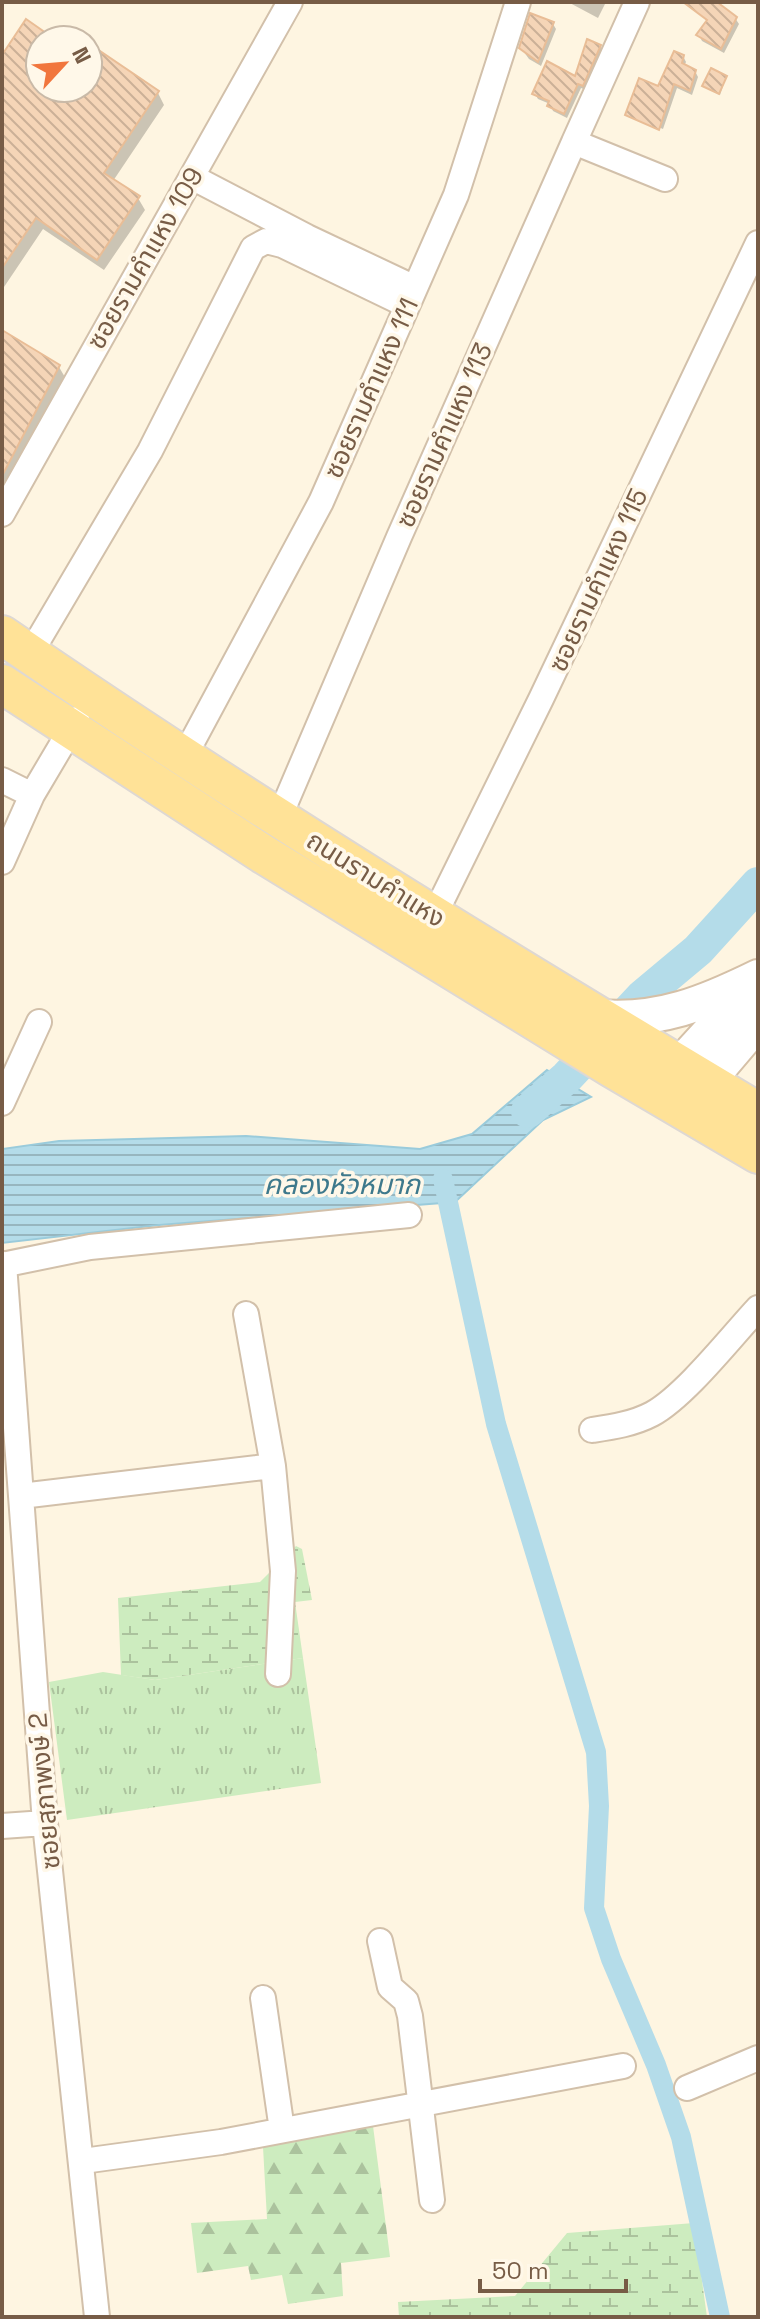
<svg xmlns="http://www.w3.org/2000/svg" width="760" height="2319" font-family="'Space Grotesk','Noto Sans Thai',sans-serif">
  <defs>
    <pattern id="grass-tufts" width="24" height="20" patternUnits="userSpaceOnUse" patternTransform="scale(2)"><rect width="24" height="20" fill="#cdecbf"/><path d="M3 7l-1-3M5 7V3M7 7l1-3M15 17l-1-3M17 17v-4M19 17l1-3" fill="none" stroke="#abc29d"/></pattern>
    <pattern id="forest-firs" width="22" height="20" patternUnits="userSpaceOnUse" patternTransform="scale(2)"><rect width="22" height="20" fill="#cdecbf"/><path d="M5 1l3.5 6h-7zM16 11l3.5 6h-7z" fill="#abc29d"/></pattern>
    <pattern id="wetland-marsh" width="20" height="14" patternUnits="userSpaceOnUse" patternTransform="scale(2)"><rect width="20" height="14" fill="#cdecbf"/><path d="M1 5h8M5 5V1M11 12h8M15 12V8" fill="none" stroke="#abc29d"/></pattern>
    <pattern id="water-rules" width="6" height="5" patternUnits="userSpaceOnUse" patternTransform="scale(2)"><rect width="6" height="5" fill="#b4dce9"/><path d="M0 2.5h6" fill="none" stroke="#97b6bf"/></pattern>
    <pattern id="building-back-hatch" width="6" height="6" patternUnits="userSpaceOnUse" patternTransform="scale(2)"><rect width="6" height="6" fill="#f5d5b7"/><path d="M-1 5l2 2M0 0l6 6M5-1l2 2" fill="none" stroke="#cbb097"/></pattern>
  </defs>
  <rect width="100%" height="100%" fill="#fef5e1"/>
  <path fill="url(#grass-tufts)" d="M 303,1658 L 321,1783 L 67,1820 L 49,1682 L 103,1672 L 155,1680 Z"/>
  <path fill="url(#forest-firs)" d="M 373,2126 L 390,2257 L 341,2263 L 343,2296 L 288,2304 L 282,2275 L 251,2280 L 248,2266 L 197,2273 L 191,2223 L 267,2219 L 263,2147 Z"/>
  <path fill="url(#wetland-marsh)" d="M 296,1546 L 302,1549 L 312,1600 L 295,1602 L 303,1658 L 155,1680 L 121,1675 L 118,1598 L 260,1582 Z
    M 694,2223 L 707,2317 L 399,2317 L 398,2302 L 515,2296 L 567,2233 Z"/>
  <path fill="url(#water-rules)" stroke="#9acbdb" stroke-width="2" d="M 547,1070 L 591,1097 L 543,1120 L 455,1202 L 159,1225 L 2,1243 L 2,1149 L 59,1141 L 246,1136 L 420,1149 L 472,1134 Z"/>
  <path fill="#0003" d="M 568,2 L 606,2 L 598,18 Z
    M 704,2 L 713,2 L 735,18 L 739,24 L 724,53 L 702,41 L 699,35 L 708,22 L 697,11 Z
    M 27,22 L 53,40 L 40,40 L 40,88 L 88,88 L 88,45 L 158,93 L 164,105 L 113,181 L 138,198 L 145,210 L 104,270 L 43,229 L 2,290 L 2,59 Z
    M 553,24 L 556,29 L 541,66 L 529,59 L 521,48 Z
    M 600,47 L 603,52 L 586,90 L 581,88 L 567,118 L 553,111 L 550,104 L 538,99 L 535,94 L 577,79 Z
    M 683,56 L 686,62 L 684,66 L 695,71 L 698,77 L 692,95 L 677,88 L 663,129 L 628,114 L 628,117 L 627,114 L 659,89 Z
    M 726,77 L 720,95 L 704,86 Z
    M 2,333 L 59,367 L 66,379 L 2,500 Z"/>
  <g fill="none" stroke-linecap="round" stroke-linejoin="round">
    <path stroke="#b4dce9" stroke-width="20" d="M 443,1179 L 496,1424 L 596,1752 L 599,1806 L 594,1908 L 611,1959 L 656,2065 L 681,2137 L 720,2317"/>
    <path stroke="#b4dce9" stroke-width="34" d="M 528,1111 L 567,1077 L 643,996 L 698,950 L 758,884"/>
  </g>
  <path fill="url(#building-back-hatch)" stroke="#e9bd96" stroke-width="2" d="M 683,2 L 717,2 L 737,17 L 721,49 L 696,35 L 707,20 Z
    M 530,13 L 554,22 L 538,62 L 519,48 Z
    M 26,19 L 56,40 L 40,40 L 40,88 L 88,88 L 88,43 L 159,91 L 104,173 L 140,196 L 97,260 L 36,218 L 2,268 L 2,55 Z
    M 587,39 L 601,45 L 583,86 L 578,84 L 564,114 L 547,106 L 549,101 L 532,94 L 547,61 L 575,76 Z
    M 674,51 L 684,55 L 682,63 L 696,70 L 690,91 L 674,84 L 659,130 L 625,115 L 639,78 L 658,86 Z
    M 711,68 L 727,76 L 719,94 L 702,86 Z
    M 2,330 L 60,365 L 2,476 Z"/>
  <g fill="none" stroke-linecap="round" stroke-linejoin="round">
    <g stroke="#d2c0aa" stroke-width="28">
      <path id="street" d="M 574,142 L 637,2
        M 192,177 L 307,237 L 415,288
        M 2,514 L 290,2
        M 30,654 L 150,451 L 253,248 L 266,241 L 282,245 L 398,301
        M 184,757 L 321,502 L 456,195 L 518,2
        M 2,780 L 32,795
        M 279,818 L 399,537 L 574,142 L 665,179
        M 2,862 L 32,795 L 77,719
        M 434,916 L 541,699 L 758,243
        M 2,1103 L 39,1022
        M 4,1264 L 45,1823 L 97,2317
        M 2,1265 L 90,1247 L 409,1215
        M 246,1314 L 273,1466
        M 592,1430 C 612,1427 633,1424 652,1414 C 685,1396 731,1337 758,1308
        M 21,1496 L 273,1466 L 283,1571 L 278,1674
        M 2,1826 L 45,1823
        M 380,1941 L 390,1987 L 406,2001 L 410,2016 L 432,2200
        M 263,1998 L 282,2130
        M 687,2088 L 758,2058
        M 83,2161 L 221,2142 L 623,2066"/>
    </g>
    <g stroke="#d5c0a7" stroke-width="38">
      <path id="secondary" d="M 599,1017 C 659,1022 705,1003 758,977
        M 662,1084 L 751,987
        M 691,1101 L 758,1022"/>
    </g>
    <g stroke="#ded8d3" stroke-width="42">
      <path id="primary" d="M 2,635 C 248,804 502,959 758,1112
        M 2,684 L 263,854 L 612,1068 L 758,1154"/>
    </g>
    <use href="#street" stroke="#fff" stroke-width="24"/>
    <use href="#secondary" stroke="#fff" stroke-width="34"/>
    <use href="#primary" stroke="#ffe297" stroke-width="38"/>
  </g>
  <g text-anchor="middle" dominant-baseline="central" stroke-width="7" stroke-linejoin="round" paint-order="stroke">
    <g font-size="26" fill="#775c46" stroke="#fff8e9">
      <text transform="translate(145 258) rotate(-60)">ซอยรามคำแหง 109</text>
      <text transform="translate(371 388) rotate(-66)">ซอยรามคำแหง 111</text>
      <text transform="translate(444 435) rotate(-66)">ซอยรามคำแหง 113</text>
      <text transform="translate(598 580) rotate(-65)">ซอยรามคำแหง 115</text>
      <text transform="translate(376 879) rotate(32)">ถนนรามคำแหง</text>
      <text transform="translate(44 1791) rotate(-95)">ซอยสุภาพงษ์ 2</text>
    </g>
    <g font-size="28" font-style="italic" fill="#3e798c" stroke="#fff8e9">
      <text x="342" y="1184">คลองหัวหมาก</text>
    </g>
  </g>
  <rect width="760" height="2319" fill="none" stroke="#775c46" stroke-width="8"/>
  <g transform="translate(64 64) rotate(64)"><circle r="38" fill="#fff8e9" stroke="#c9baa8" stroke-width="2"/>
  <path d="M0-6L14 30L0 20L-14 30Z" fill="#f1763d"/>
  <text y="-12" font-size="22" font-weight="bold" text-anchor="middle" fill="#775c46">N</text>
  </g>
  <path d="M480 2279v12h146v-12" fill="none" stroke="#775c46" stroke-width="4"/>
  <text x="492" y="2279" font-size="24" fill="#775c46" stroke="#fff8e9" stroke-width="6" paint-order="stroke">50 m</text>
</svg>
